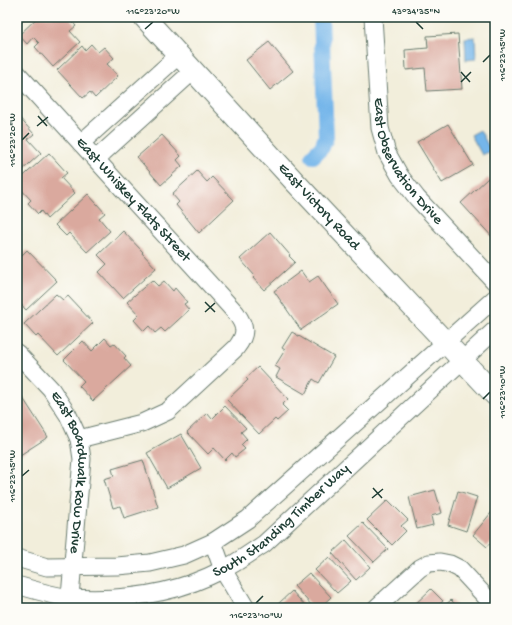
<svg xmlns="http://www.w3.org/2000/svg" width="512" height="625" font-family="'Gochi Hand',sans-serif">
  <rect width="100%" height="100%" fill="#fdfcf7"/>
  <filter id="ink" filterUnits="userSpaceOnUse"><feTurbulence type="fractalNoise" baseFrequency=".025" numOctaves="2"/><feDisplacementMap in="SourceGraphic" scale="8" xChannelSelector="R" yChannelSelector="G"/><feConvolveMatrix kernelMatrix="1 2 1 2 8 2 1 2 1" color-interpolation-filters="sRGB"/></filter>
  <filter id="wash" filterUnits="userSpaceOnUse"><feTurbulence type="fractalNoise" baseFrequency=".012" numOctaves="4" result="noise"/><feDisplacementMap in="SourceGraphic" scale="16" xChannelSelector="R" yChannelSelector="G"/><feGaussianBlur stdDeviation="0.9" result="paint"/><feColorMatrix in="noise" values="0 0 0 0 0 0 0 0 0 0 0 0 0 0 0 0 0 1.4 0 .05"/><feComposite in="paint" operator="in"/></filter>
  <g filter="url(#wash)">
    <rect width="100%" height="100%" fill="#f2eedb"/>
    <path fill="#75b6ea" stroke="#4a7a8f" d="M 475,37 L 476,59 L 466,60 L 465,38 Z
      M 480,130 L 491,151 L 482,155 L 471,135 Z"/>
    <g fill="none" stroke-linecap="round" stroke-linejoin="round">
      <path stroke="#75b6ea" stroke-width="16" d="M 313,156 L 322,147 L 326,137 L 321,17"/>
    </g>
    <g id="blocks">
      <path fill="#daa99e" d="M 17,17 L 27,17 L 20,23 L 17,20 Z
        M 38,17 L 68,17 L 76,26 L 70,31 L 80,42 L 53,67 L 35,47 L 39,43 L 33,37 L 27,44 L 19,35 Z
        M 458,34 L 462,89 L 427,91 L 425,68 L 406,70 L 405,50 L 428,48 L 427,36 Z
        M 269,42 L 293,71 L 270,90 L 246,60 Z
        M 91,44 L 98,52 L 104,47 L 114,58 L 107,64 L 118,76 L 95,98 L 90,92 L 83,98 L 57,70 L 82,46 L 85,50 Z
        M 17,115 L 34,134 L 28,139 L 41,153 L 17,175 Z
        M 448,124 L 473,165 L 442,183 L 417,142 Z
        M 162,135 L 181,156 L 177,160 L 182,166 L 161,185 L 137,157 Z
        M 49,153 L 67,173 L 61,178 L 75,193 L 47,219 L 41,211 L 38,214 L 28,203 L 31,200 L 17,185 L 17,182 Z
        M 197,171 L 207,182 L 212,177 L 234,200 L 199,233 L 176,205 L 179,202 L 172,194 Z
        M 488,178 L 493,184 L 495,182 L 495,240 L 461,203 Z
        M 88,194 L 105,213 L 99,218 L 110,231 L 87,252 L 69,233 L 66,236 L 55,225 Z
        M 123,231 L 143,252 L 142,253 L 156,268 L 123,298 L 99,272 L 107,264 L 98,255 Z
        M 270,232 L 290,255 L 289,256 L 295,262 L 264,290 L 253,278 L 255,276 L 240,259 Z
        M 27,250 L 57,281 L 26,310 L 17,300 L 17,260 Z
        M 301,271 L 309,282 L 318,276 L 338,304 L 301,330 L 274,291 Z
        M 152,280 L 158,286 L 164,281 L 173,291 L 175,288 L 187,302 L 184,304 L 189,310 L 165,332 L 161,328 L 155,333 L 149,326 L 144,331 L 134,320 L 139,315 L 127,302 Z
        M 56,294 L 63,300 L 68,296 L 93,323 L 58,356 L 38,335 L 36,337 L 24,324 Z
        M 292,332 L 334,357 L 319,383 L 313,379 L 305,394 L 276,377 L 280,369 L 275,366 L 285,350 L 282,348 Z
        M 105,338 L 111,345 L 114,343 L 126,356 L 124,358 L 131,366 L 93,401 L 79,386 L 84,381 L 64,360 L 83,341 L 92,351 Z
        M 258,367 L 288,399 L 282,405 L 288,411 L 277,421 L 275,419 L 259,434 L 227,400 L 248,380 L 246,378 Z
        M 21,395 L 48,437 L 17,457 L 17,398 Z
        M 225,406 L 246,428 L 241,432 L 247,439 L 241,445 L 245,449 L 235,457 L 232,453 L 225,460 L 214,448 L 208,454 L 187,432 L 207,413 L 212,419 Z
        M 181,434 L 201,468 L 167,488 L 147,453 Z
        M 143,460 L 158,507 L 124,518 L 120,506 L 113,508 L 104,479 L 114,476 L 112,469 Z
        M 435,490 L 442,513 L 431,516 L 433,525 L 417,529 L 409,497 Z
        M 458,491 L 477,497 L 466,531 L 448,525 Z
        M 388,500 L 408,520 L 401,526 L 406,531 L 392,545 L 367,520 Z
        M 495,508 L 495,538 L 487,547 L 473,535 Z
        M 363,523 L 388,549 L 374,562 L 349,536 Z
        M 346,540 L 370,567 L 356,580 L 332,553 Z
        M 329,557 L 351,581 L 337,593 L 315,570 Z
        M 309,573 L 331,597 L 319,608 L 314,608 L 294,586 Z
        M 431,589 L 443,601 L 435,608 L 411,608 Z
        M 292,591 L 307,608 L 281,608 L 278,604 Z
        M 451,600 L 459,608 L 442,608 Z"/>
    </g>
  </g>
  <g filter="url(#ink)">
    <use href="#blocks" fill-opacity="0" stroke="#697b6e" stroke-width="1"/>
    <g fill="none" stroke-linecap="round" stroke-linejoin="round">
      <g stroke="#697b6e" stroke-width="19">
        <g id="minor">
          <path id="s1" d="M 373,17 L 380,128 L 387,153 L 400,176 L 417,198 L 495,282"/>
          <path id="s2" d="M 17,73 L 236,313 C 246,327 247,334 236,348 L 168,411 L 142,423 L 79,439"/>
          <path d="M 81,143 L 179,55"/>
          <path d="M 96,159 L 193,71"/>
          <path id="s3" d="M 17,353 L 51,389 L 68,415 L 79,439 L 82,459 L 69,608"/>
          <path d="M 213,542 L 223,570 L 246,608"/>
          <path d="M 17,558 L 47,567 L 117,566 L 150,563 L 184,555 L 213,542 L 248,519 L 495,298"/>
          <path id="s4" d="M 17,585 C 34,590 53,596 71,598 C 122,601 176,594 222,570 C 237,563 250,553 264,544 L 495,330"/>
          <path d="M 376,608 L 420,568 L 429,563 L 440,562 L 450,564 L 460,569 L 495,607"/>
        </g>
      </g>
      <g stroke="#697b6e" stroke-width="23">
        <g id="major">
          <path id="s5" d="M 144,17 L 295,182 L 495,395"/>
        </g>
      </g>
      <use href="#minor" stroke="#fff" stroke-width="17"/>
      <use href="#major" stroke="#fff" stroke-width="21"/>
    </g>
  </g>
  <path fill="none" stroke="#1f3d34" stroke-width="1.5" d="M 416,22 L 423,29M 145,29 L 153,22M 483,62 L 490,55M 461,72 L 470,82M 461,82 L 471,72M 38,116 L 47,126M 37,126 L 48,117M 22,140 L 29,133M 205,302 L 215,312M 205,312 L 215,303M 483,399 L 490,392M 22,476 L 29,470M 373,488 L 382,498M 372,498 L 383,489M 256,603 L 263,596"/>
  <g text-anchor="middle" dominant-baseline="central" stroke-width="3.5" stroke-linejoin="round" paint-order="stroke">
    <g font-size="15" fill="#1f3d34" stroke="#fdfcf7">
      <text stroke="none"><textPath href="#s1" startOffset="153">East Observation Drive</textPath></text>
      <text stroke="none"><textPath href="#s2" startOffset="172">East Whiskey Flats Street</textPath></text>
      <text stroke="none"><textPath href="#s5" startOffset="258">East Victory Road</textPath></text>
      <text stroke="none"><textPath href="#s3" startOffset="138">East Boardwalk Row Drive</textPath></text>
      <text stroke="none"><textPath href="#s4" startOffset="288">South Standing Timber Way</textPath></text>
    </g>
  </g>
  <rect width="512" height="625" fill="none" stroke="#fdfcf7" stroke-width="44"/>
  <rect x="22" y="22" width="468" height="581" fill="none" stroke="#1f3d34" stroke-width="1.5"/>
  <g font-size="10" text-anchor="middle" fill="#1f3d34">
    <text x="153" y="14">116°23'20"W</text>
    <text x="416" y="14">43°34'35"N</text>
    <text transform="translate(501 55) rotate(-90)" y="4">116°23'15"W</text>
    <text transform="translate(11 140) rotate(-90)" y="4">116°23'20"W</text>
    <text transform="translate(501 392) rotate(-90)" y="4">116°23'10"W</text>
    <text transform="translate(11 476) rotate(-90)" y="4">116°23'15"W</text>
    <text x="256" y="618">116°23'10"W</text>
  </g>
</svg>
